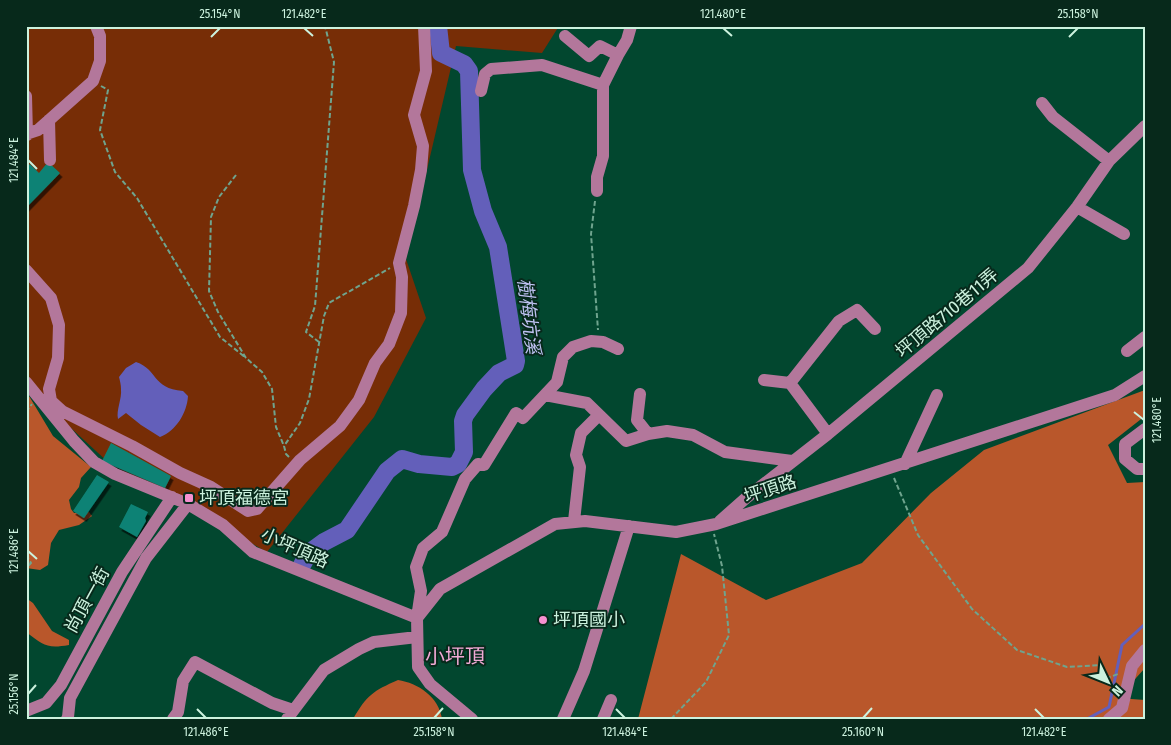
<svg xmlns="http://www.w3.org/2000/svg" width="1171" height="745" font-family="'Fira Sans Condensed','Noto Sans TC',sans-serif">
  <defs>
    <filter id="shadow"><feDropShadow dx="2.5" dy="4" stdDeviation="0" flood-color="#0009"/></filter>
  </defs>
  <rect width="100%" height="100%" fill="#02472f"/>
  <path fill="#772d06" d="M 26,26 L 559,26 L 542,53 L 456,46 L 406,259 L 426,318 L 374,417 L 267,552 L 109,463 L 48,407 L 26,378 Z"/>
  <path fill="#b9572b" d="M 1145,390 L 1145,416 L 1108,445 L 1127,483 L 1145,482 L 1145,668 L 1118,698 L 1145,700 L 1145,719 L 638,719 L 681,554 L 766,600 L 862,563 L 931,493 L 984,450 Z
    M 26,391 L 53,436 L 91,467 L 81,478 L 79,487 L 69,500 L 71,509 L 74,513 L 89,512 L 92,516 L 79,525 L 59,530 L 51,543 L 48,565 L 40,570 L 26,568 Z
    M 26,598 L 33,603 L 52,631 L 69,640 L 69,645 C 46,649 44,645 26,632 Z
    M 398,680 C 418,683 439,697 442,719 L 353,719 C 367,695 373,691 398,680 Z"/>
  <path fill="#635fba" d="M 136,362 C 159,370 151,388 183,391 L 188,396 C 187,413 176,431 160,437 L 141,425 L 126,413 L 118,419 C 116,410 122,399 121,389 C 121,385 120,381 119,377 L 126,368 Z"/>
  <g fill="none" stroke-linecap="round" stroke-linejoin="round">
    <path stroke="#635fba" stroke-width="3" d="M 1087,719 L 1109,707 L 1122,645 L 1145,624"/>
    <path stroke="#635fba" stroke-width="18" d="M 302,565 L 309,553 L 324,542 L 347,530 L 387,471 L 402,459 L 419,464 L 452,467 L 458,464 L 464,452 L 463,421 L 465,415 L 484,389 L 499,373 L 515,365 L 516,361 L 498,247 L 483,211 L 472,170 L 469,71 L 464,64 L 441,53 L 438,26"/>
  </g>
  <path fill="#108275" filter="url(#shadow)" d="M 48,162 L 60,173 L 26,208 L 26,168 L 30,164 L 39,173 Z
    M 111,443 L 171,476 L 165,488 L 102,461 Z
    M 97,475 L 109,482 L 84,518 L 73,511 Z
    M 131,504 L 148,512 L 145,518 L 146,521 L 137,537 L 119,527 Z"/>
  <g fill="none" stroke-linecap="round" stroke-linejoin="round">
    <path stroke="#6fa48e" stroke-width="2" stroke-dasharray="5 2.5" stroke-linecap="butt" d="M 101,86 L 108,90 L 100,130 L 115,172 L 137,198 L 220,337 L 246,358
      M 236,175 L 219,197 L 211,217 L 209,291 L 218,312 L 246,358 L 262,372 L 272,389 L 276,427 L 284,446
      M 595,201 L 591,234 L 598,330
      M 319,342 L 306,332 L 315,306 L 334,62 L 325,26
      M 26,412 L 32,404
      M 289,457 L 286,454 L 284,446 L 300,423 L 309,399 L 324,316 L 329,303 L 390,268
      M 894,478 L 918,535 L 972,609 L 1017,650 L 1067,667 L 1102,665 L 1107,678 L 1118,674
      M 26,555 L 31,563 L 26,568
      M 671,719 L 706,682 L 729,635 L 722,566 L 714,534"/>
    <path stroke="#b3779b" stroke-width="12" d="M 565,36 L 589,56 L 600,46 L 618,55
      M 481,91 L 485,74 L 491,69 L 542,65 L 603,85
      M 26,96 L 27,135
      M 1042,103 L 1053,117 L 1109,161
      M 49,120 L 50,160
      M 26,134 L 38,130 L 93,81 L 100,61 L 100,36 L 96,26
      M 597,191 L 597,177 L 603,156 L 603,85 L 618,55 L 627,40 L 631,26
      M 1077,207 L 1124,234
      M 26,270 L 51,298 L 59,325 L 58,358 L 49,389 L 51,401 L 62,411 L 132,446 L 180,473 L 211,487 L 248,511 L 257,509 L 300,460 L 340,426 L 359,400 L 375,363 L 389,344 L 401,313 L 402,277 L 399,263 L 414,206 L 421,170 L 423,146 L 414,115 L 426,71 L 424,26
      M 1127,351 L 1145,337
      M 764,380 L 790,383
      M 26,382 L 74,441 L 94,462 L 115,474 L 188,504 L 223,525 L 253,552 L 417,618
      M 640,394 L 637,420 L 648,434
      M 545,395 L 587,403 L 626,441 L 648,434 L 667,431 L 693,435 L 725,452 L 792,461
      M 1145,429 L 1125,444 L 1125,459 L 1137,469 L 1145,469
      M 828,434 L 790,383 L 839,321 L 857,310 L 875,329
      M 905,464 L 937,395
      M 574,521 L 580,467 L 576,455 L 581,433 L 599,415
      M 720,521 L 746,498 L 828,434 L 1028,268 L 1077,207 L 1109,161 L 1145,126
      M 417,618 L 440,589 L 555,524 L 585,521 L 676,532 L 716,524 L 1115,395 L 1145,376
      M 26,711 L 46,703 L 61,685 L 122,572 L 172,497
      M 67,719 L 68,717 L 70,698 L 146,558 L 188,504
      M 173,719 L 178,712 L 183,681 L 195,662 L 272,703 L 293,710
      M 287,719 L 324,670 L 359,649 L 374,642 L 417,637
      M 472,719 L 430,684 L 418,667 L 417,618 L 421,591 L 416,567 L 423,548 L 442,532 L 465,479 L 478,464 L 484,465 L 516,413 L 523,418 L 557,382 L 563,357 L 573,347 L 591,341 L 603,342 L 618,349
      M 563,719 L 584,671 L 629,526
      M 603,719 L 611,700
      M 1109,719 L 1122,708 L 1132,666 L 1145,650"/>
  </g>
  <path fill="none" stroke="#ccf2de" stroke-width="2" d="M 304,28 L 313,36M 723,28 L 732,36M 211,37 L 220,28M 1069,37 L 1078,28M 28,160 L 37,169M 1134,412 L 1144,420M 28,551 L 37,559M 28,694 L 36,685M 197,709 L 206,718M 616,709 L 625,718M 1035,709 L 1044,718M 434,718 L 443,708M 863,718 L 872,708"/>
  <g fill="#f690d0" stroke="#07291b" stroke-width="2">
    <rect x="184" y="493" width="10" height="10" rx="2.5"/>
    <circle cx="543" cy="620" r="5"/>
  </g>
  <g text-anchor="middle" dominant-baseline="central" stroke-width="4" stroke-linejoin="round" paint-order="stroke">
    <g font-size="18" fill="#ccf2de" stroke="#07291b">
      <text transform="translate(947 313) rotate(-40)">坪頂路710巷11弄</text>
      <text transform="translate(770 489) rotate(-18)">坪頂路</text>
      <text transform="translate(295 548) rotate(24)">小坪頂路</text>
      <text transform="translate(87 600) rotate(-61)">尚頂一街</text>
    </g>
    <g font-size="18" fill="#ccf2de" stroke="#07291b" text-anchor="start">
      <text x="199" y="498">坪頂福德宮</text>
      <text x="553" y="620">坪頂國小</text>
    </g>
    <g font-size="19" font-style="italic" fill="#bec1f1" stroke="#07291b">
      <text transform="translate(529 316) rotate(83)">樹梅坑溪</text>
    </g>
    <g font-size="20" fill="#f1a9d5" stroke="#07291b">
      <text x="455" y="656">小坪頂</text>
    </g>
  </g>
  <rect width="1171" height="745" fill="none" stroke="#07291b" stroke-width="55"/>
  <g transform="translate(1108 682) rotate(133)" stroke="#07291b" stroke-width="4" paint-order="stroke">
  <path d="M0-4L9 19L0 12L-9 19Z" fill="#ccf2de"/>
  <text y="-8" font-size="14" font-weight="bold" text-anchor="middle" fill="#ccf2de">N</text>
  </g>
  <rect x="28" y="28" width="1116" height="690" fill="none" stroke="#ccf2de" stroke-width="2"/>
  <g font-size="12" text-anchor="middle" fill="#ccf2de">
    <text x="220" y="18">25.154°N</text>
    <text x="304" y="18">121.482°E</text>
    <text x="723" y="18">121.480°E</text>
    <text x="1078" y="18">25.158°N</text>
    <text transform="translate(14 160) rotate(-90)" y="4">121.484°E</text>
    <text transform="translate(1157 420) rotate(-90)" y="4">121.480°E</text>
    <text transform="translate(14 551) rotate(-90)" y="4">121.486°E</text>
    <text transform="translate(14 694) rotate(-90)" y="4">25.156°N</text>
    <text x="206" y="736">121.486°E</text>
    <text x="434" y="736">25.158°N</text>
    <text x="625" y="736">121.484°E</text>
    <text x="863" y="736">25.160°N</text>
    <text x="1044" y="736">121.482°E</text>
  </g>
</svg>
